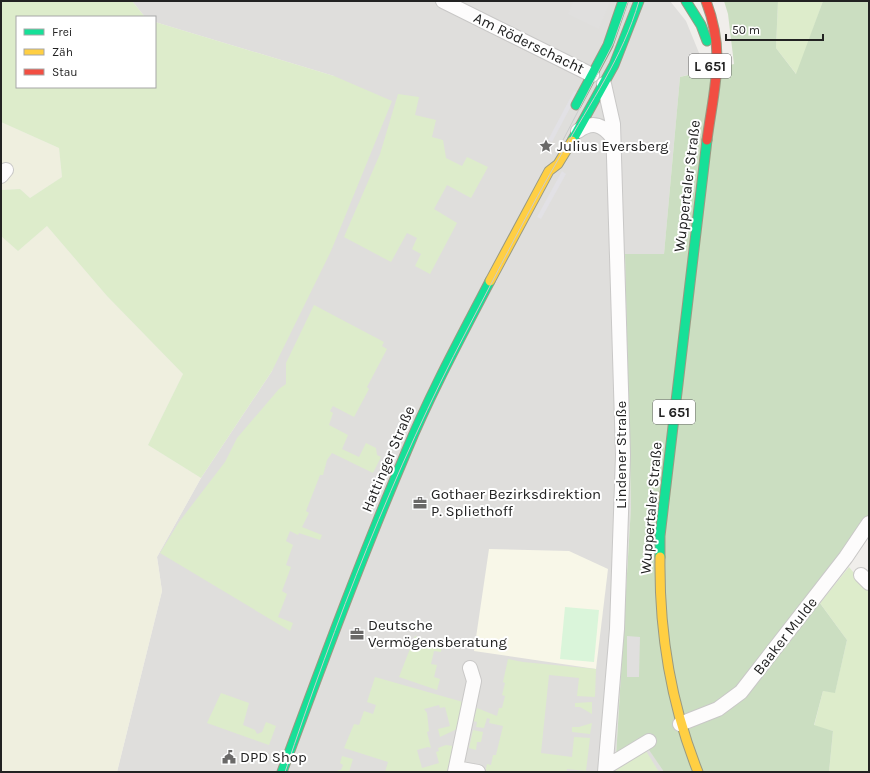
<svg xmlns="http://www.w3.org/2000/svg" width="870" height="773" font-family="Karla,sans-serif">
  <rect width="100%" height="100%" fill="#f0eeeb"/>
  <path fill="#dfdedc" d="M 132,1 L 670,1 L 686,21 L 706,70 L 680,77 L 664,254 L 625,254 L 631,507 L 616,756 L 644,741 L 664,772 L 117,772 L 162,591 L 157,557 L 201,478 L 272,371 L 334,76 L 155,22 L 155,17 L 145,17 Z"/>
  <path fill="#f8f7e8" d="M 489,549 L 569,551 L 608,569 L 596,669 L 474,651 Z"/>
  <path fill="#efefdf" d="M 1,122 L 59,148 L 62,177 L 30,198 L 20,189 L 1,190 Z
    M 47,226 L 107,296 L 183,374 L 148,445 L 201,478 L 157,557 L 162,591 L 117,772 L 1,772 L 1,236 L 18,251 Z"/>
  <path fill="#ddeccb" d="M 1,1 L 132,1 L 145,17 L 17,17 L 17,87 L 155,87 L 155,22 L 334,76 L 392,101 L 331,251 L 272,371 L 201,478 L 148,445 L 183,374 L 107,296 L 47,226 L 18,251 L 1,236 L 1,190 L 20,189 L 30,198 L 62,177 L 59,148 L 1,122 Z
    M 778,1 L 823,1 L 797,75 L 776,48 Z
    M 398,94 L 419,97 L 415,115 L 436,120 L 432,137 L 443,140 L 446,158 L 462,166 L 467,157 L 488,167 L 471,198 L 447,185 L 434,209 L 457,223 L 430,274 L 415,266 L 421,254 L 412,249 L 417,238 L 407,233 L 391,262 L 344,237 L 380,154 Z
    M 314,305 L 384,342 L 382,346 L 387,349 L 367,387 L 369,389 L 354,417 L 333,406 L 330,411 L 333,413 L 329,425 L 348,435 L 342,449 L 359,457 L 366,443 L 376,448 L 377,455 L 381,457 L 373,473 L 332,453 L 327,460 L 323,475 L 320,475 L 306,511 L 309,513 L 302,527 L 322,535 L 320,540 L 299,533 L 298,535 L 290,531 L 286,541 L 293,545 L 286,565 L 291,567 L 282,591 L 287,594 L 278,617 L 293,623 L 290,631 L 160,553 L 179,522 L 225,462 L 237,438 L 279,389 L 286,384 L 286,363 Z
    M 849,567 L 869,591 L 869,772 L 829,772 L 833,731 L 814,726 L 823,691 L 835,692 L 847,640 L 820,603 Z
    M 415,636 L 442,645 L 441,652 L 434,651 L 431,664 L 437,665 L 434,677 L 440,679 L 437,690 L 399,677 Z
    M 508,659 L 523,662 L 596,669 L 595,697 L 577,696 L 579,678 L 549,675 L 541,753 L 572,757 L 574,737 L 590,738 L 586,771 L 567,769 L 567,772 L 485,772 L 487,764 L 491,765 L 493,755 L 496,755 L 503,726 L 489,723 L 490,719 L 487,718 L 484,728 L 476,727 L 477,722 L 473,721 L 477,708 L 497,716 L 499,708 L 502,708 L 505,696 L 502,695 L 505,683 L 503,682 Z
    M 375,677 L 463,702 L 457,729 L 440,737 L 438,729 L 450,726 L 445,707 L 440,708 L 439,705 L 424,709 L 427,713 L 429,731 L 427,732 L 431,748 L 428,747 L 417,750 L 422,768 L 439,763 L 436,752 L 439,751 L 438,748 L 446,745 L 453,746 L 448,772 L 385,772 L 388,762 L 344,748 L 354,724 L 359,725 L 364,711 L 373,714 L 376,705 L 367,702 Z
    M 221,693 L 249,703 L 243,725 L 255,730 L 257,734 L 262,732 L 266,722 L 276,726 L 269,745 L 207,723 Z
    M 592,702 L 592,714 L 580,707 L 575,707 L 575,703 Z
    M 592,723 L 590,734 L 572,732 L 572,727 L 579,727 Z
    M 473,730 L 483,732 L 481,742 L 477,742 L 476,750 L 469,748 Z
    M 646,751 L 659,772 L 616,772 L 616,770 Z
    M 342,756 L 353,759 L 349,772 L 337,772 L 338,770 L 341,770 L 343,765 L 340,763 Z"/>
  <path fill="#cbdec1" d="M 724,1 L 778,1 L 776,48 L 796,74 L 823,1 L 869,1 L 869,519 L 814,595 L 847,640 L 835,693 L 823,691 L 814,725 L 833,731 L 829,772 L 664,772 L 643,741 L 616,757 L 631,507 L 625,254 L 664,254 L 680,77 L 734,64 L 728,14 Z"/>
  <path fill="#daf5da" d="M 565,607 L 599,610 L 594,662 L 560,659 Z"/>
  <path fill="#e0dfde" d="M 573,1 L 610,2 L 599,29 L 568,14 Z
    M 627,636 L 640,637 L 639,677 L 627,677 Z"/>
  <path fill="#e2e1e5" d="M 574,91 L 578,93 L 552,142 L 548,140 Z
    M 562,171 L 566,174 L 541,219 L 537,217 Z"/>
  <g fill="none" stroke-linecap="round" stroke-linejoin="round">
    <g stroke="#c9c8c7" stroke-width="16">
      <path id="street" d="M 443,1 L 592,75
        M 604,84 L 613,124 L 623,455 L 617,629 L 605,772
        M 578,131 C 592,121 602,124 612,137
        M 1,176 L 6,170
        M 861,575 L 869,583
        M 680,724 L 718,709 L 741,692 L 846,557 L 869,523
        M 606,767 L 649,741
        M 456,768 L 478,772
        M 455,772 L 474,681 L 470,668"/>
    </g>
    <g stroke="#999a82" stroke-width="11">
      <path id="fast" d="M 686,1 L 701,25 L 707,41
        M 576,105 L 608,45 L 623,1
        M 572,141 L 614,65 L 639,1
        M 660,557 L 660,536 L 707,140
        M 282,772 C 322,664 362,556 407,450 C 431,392 461,337 490,281"/>
    </g>
    <g stroke="#999a82" stroke-width="11">
      <path id="slow" d="M 490,281 L 549,171 L 558,164 L 572,141
        M 660,557 C 659,631 670,702 698,772"/>
    </g>
    <g stroke="#999a82" stroke-width="11">
      <path id="jam" d="M 706,1 C 726,53 714,87 707,140"/>
    </g>
    <use href="#street" stroke="#fdfcfc" stroke-width="14"/>
    <use href="#fast" stroke="#16e098" stroke-width="9"/>
    <use href="#slow" stroke="#ffcf43" stroke-width="9"/>
    <use href="#jam" stroke="#f24e42" stroke-width="9"/>
    <path stroke="#ccc" stroke-width="1" d="M 562,142 L 613,44 L 628,1
      M 285,772 C 335,623 394,469 467,330 C 498,271 528,211 562,153 C 591,101 622,59 639,1"/>
  </g>
  <defs>
    <g id="sight-bare" transform="scale(1.08)"><path d="M0-6L1.8-2.2L6-1.7L2.9 1.2L3.7 5.4L0 3.3L-3.7 5.4L-2.9 1.2L-6-1.7L-1.8-2.2Z" fill="#6a6968" stroke="#fff" stroke-width="2.5" paint-order="stroke"/></g>
    <g id="office-bare" transform="scale(1.08)"><path d="M-6-3h4V-5.5h4V-3h4V5H-6ZM-1-4.5V-3h2v-1.5ZM-6 0V1H6V0Z" fill="#6a6968" stroke="#fff" stroke-width="2.5" paint-order="stroke"/></g>
    <g id="civic-bare" transform="scale(1.08)"><path d="M-.6-6.5H3V-4.5H.6V-3L4-1V1h2V6H-6V1h2V-1L-.6-3ZM-1.2 2.5V6h2.4V2.5Z" fill="#6a6968" stroke="#fff" stroke-width="2.5" paint-order="stroke"/></g>
  </defs>
  <g fill-rule="evenodd">
    <use href="#sight-bare" x="546" y="146"/>
    <use href="#office-bare" x="420" y="503"/>
    <use href="#office-bare" x="357" y="634"/>
    <use href="#civic-bare" x="229" y="757"/>
  </g>
  <g text-anchor="middle" dominant-baseline="central" stroke-width="4" stroke-linejoin="round" paint-order="stroke">
    <g fill="#fff" stroke="#646464" stroke-width="1">
      <rect x="689" y="54" width="42" height="24" rx="3"/>
      <rect x="653" y="400" width="42" height="24" rx="3"/>
    </g>
    <g font-size="14" font-weight="bold" fill="#222">
      <text x="710" y="66">L 651</text>
      <text x="674" y="412">L 651</text>
    </g>
    <g font-size="15" fill="#222" stroke="#fff">
      <text transform="translate(529 43) rotate(26)">Am Röderschacht</text>
      <text transform="translate(687 186) rotate(-83)">Wuppertaler Straße</text>
      <text transform="translate(621 455) rotate(-90)">Lindener Straße</text>
      <text transform="translate(388 459) rotate(-67)">Hattinger Straße</text>
      <text transform="translate(651 508) rotate(-85)">Wuppertaler Straße</text>
      <text transform="translate(785 636) rotate(-52)">Baaker Mulde</text>
    </g>
    <g font-size="15" fill="#222" stroke="#fff" text-anchor="start">
      <text x="557" y="146">Julius Eversberg</text>
      <text x="431" y="494">Gothaer Bezirksdirektion<tspan x="431" dy="17">P. Spliethoff</tspan></text>
      <text x="368" y="625">Deutsche<tspan x="368" dy="17">Vermögensberatung</tspan></text>
      <text x="240" y="757">DPD Shop</text>
    </g>
  </g>
  <rect width="870" height="773" fill="none" stroke="#222222" stroke-width="4"/>
  <rect x="16" y="16" width="140" height="72" fill="#ffffff" stroke="#a7a7a7"/>
  <rect x="24" y="29" width="20" height="6" fill="#16e098" stroke="#a7a7a7"/>
  <text x="52" y="36" font-size="12" fill="#222222">Frei</text>
  <rect x="24" y="49" width="20" height="6" fill="#ffcf43" stroke="#a7a7a7"/>
  <text x="52" y="56" font-size="12" fill="#222222">Zäh</text>
  <rect x="24" y="69" width="20" height="6" fill="#f24e42" stroke="#a7a7a7"/>
  <text x="52" y="76" font-size="12" fill="#222222">Stau</text>
  <path d="M726 34v6h97v-6" fill="none" stroke="#222222" stroke-width="2"/>
  <text x="732" y="34" font-size="12" fill="#222222" stroke="#ffffff" stroke-width="3" paint-order="stroke">50 m</text>
</svg>
